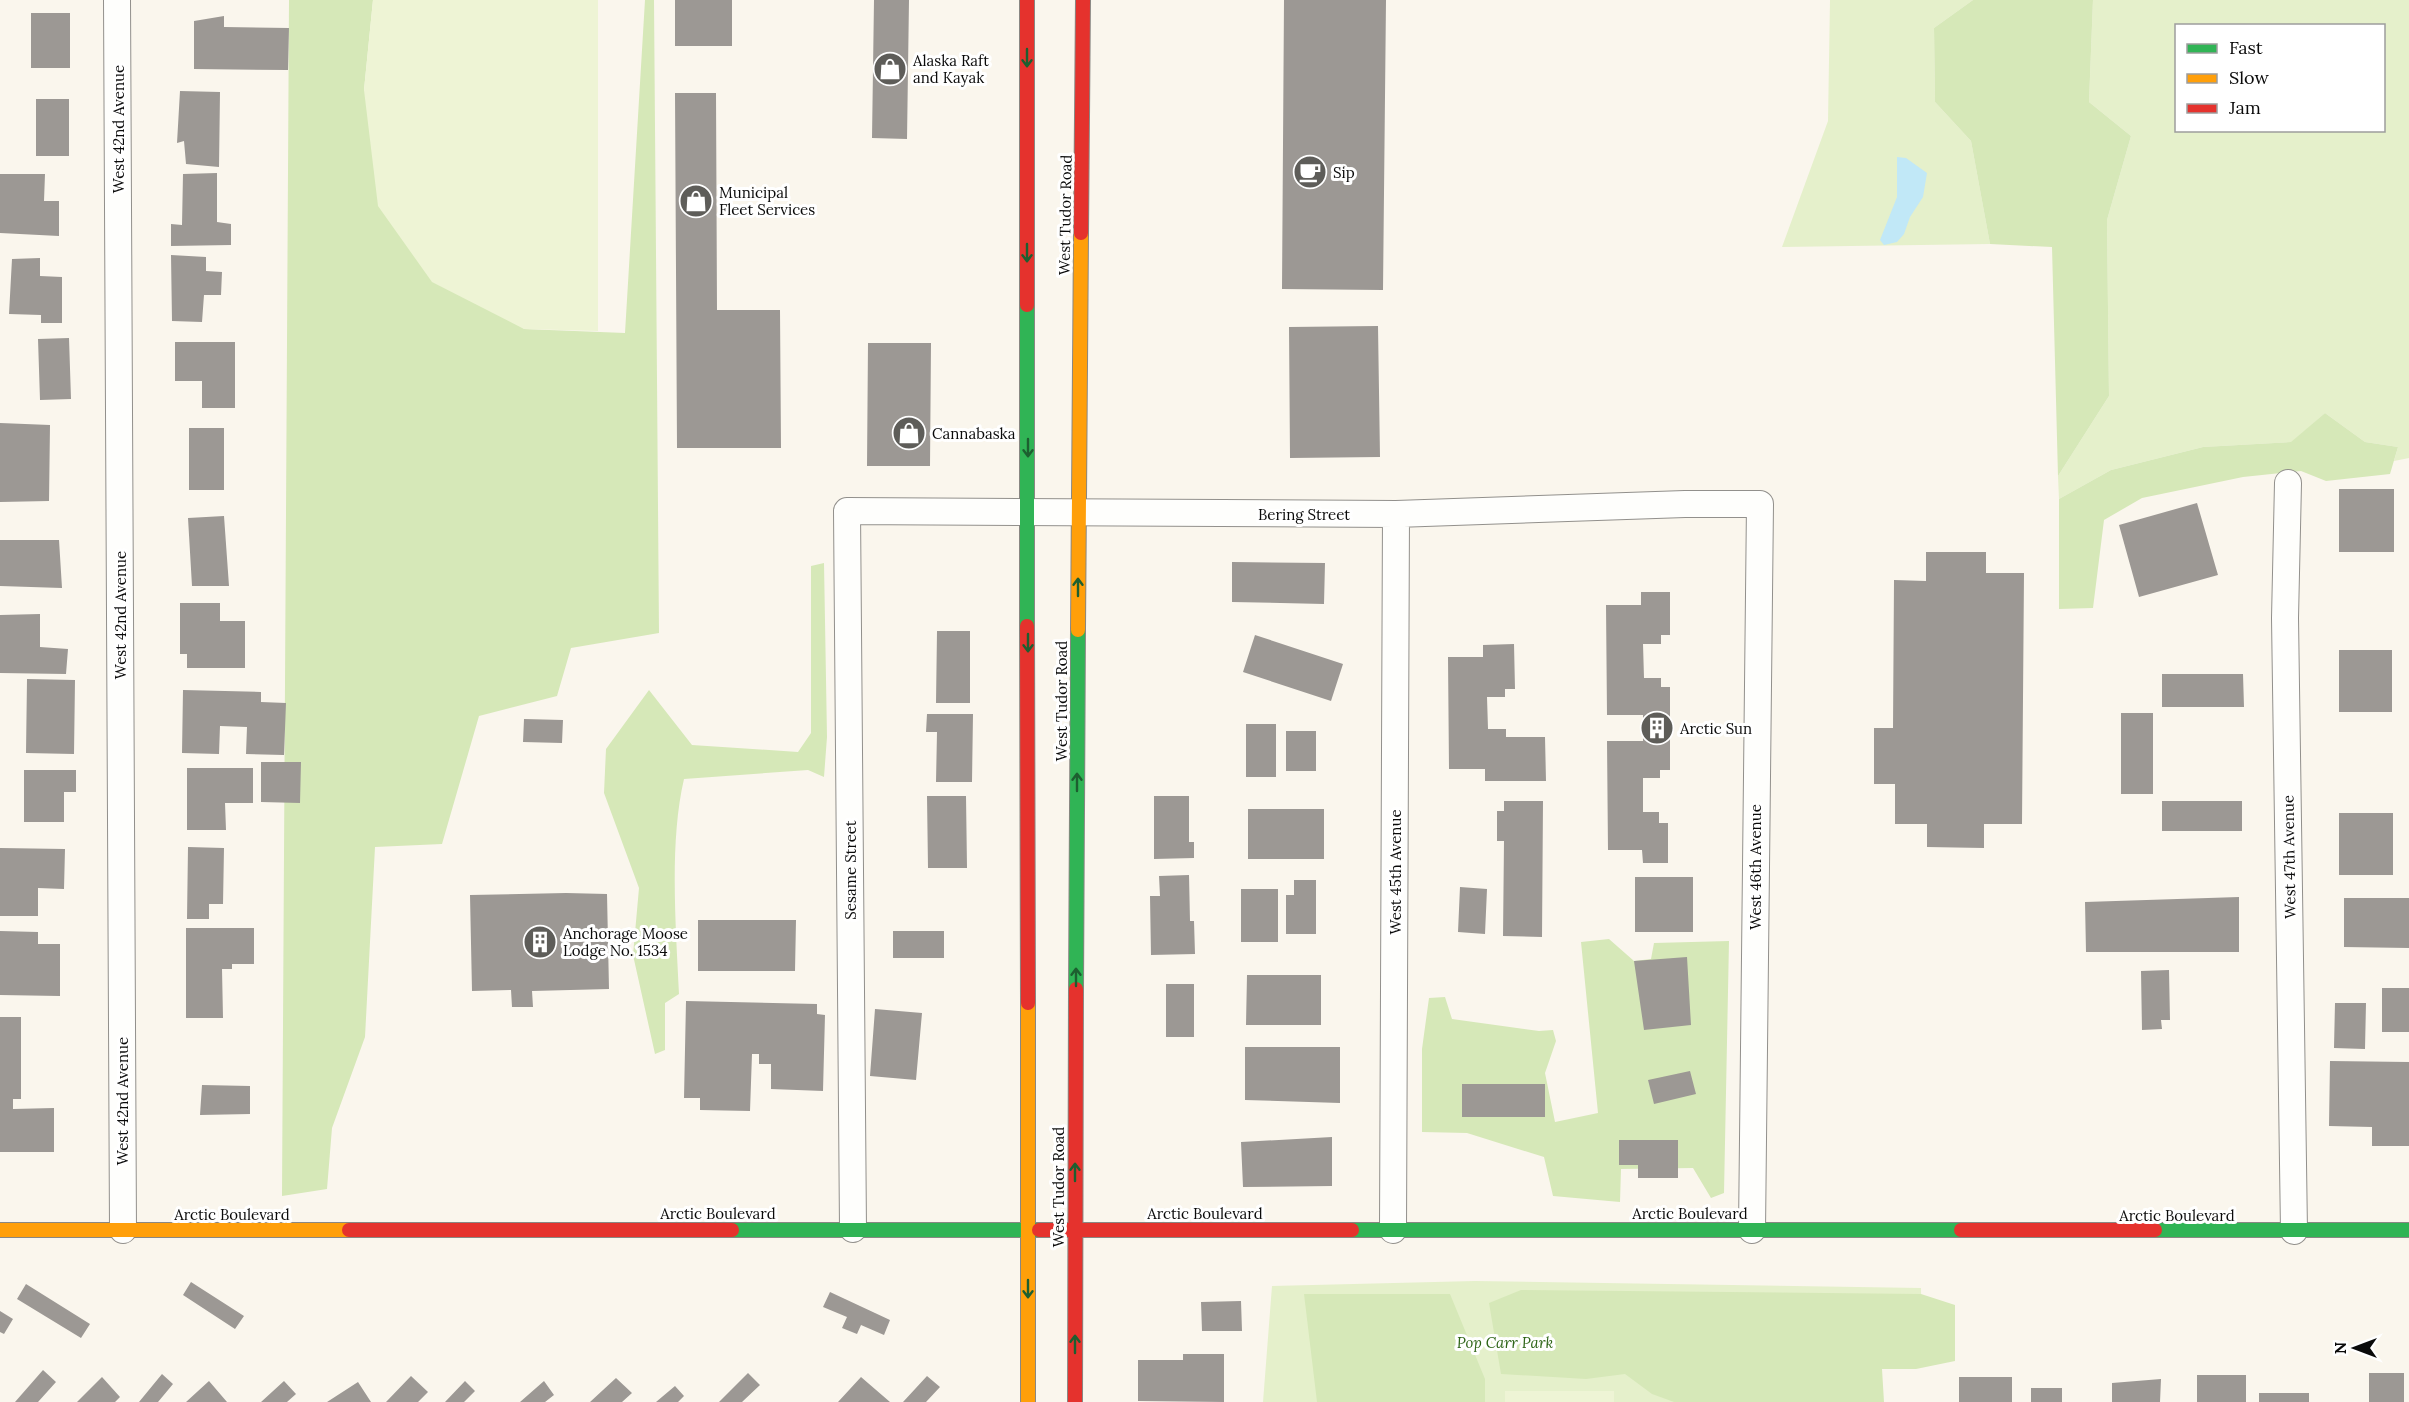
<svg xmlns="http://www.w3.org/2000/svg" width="2409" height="1402" font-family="Lora,serif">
  <rect width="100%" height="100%" fill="#faf6ed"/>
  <path fill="#e5f0cb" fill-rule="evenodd" d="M 1830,0 L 1973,0 L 1934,28 L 1935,102 L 1971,141 L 1990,244 L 1782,247 L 1828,121 Z
    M 2093,0 L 2409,0 L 2409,458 L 2394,461 L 2398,447 L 2365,442 L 2325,413 L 2292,442 L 2203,447 L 2111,470 L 2059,499 L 2058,476 L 2109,396 L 2107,220 L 2131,136 L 2089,102 ZM 2176,26 L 2384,26 L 2384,130 L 2176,130 Z
    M 1475,1281 L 1921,1288 L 1922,1354 L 1877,1363 L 1875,1402 L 1263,1402 L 1272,1286 Z"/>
  <path fill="#d6e8b8" d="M 289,0 L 373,0 L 364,90 L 524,329 L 625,333 L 645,0 L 654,0 L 659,633 L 571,648 L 557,696 L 479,716 L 442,844 L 375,847 L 365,1037 L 332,1128 L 327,1189 L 282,1196 Z
    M 1973,0 L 2093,0 L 2089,102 L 2131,136 L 2107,220 L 2109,396 L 2058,476 L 2052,247 L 1990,244 L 1971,141 L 1935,102 L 1934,28 Z
    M 2325,413 L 2365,442 L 2398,447 L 2390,474 L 2326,481 L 2301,471 L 2243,477 L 2142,498 L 2104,520 L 2093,608 L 2059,609 L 2059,499 L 2111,470 L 2203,447 L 2291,442 Z
    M 824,563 L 827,737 L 824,777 L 808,770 L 684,779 C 669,843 676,928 679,994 L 665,1003 L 665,1050 L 655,1054 L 633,955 L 639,888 L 604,793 L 606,749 L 649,690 L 692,745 L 798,752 L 811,733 L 811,566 Z
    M 1609,939 L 1634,961 L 1651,959 L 1654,943 L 1729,941 L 1724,1193 L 1711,1198 L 1693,1168 L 1621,1169 L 1620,1202 L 1553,1196 L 1544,1157 L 1467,1133 L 1422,1132 L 1422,1049 L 1429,998 L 1445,997 L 1452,1019 L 1539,1031 L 1553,1030 L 1556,1041 L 1545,1073 L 1555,1122 L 1598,1113 L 1581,942 Z
    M 1521,1290 L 1921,1294 L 1955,1305 L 1955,1361 L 1916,1369 L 1882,1369 L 1884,1402 L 1674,1402 L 1652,1394 L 1625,1374 L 1586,1379 L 1501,1374 L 1489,1303 Z
    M 1304,1294 L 1450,1294 L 1485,1379 L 1485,1402 L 1317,1402 Z"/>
  <path fill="#eef4d5" d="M 373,0 L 598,0 L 598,331 L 524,329 L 432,282 L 378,206 L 364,90 Z
    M 1505,1391 L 1614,1391 L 1614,1402 L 1505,1402 Z"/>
  <path fill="#c1e8f7" d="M 1897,157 L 1906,158 L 1927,173 L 1923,197 L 1910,217 L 1904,234 L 1897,242 L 1884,245 L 1880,240 L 1897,197 Z"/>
  <path fill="#9c9894" d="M 675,0 L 732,0 L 732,46 L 675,46 Z
    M 874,0 L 909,0 L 907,139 L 872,138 Z
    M 1284,0 L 1386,0 L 1383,290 L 1282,289 Z
    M 31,13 L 70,13 L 70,68 L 31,68 Z
    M 224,16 L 224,27 L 289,28 L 288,70 L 194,69 L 194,21 Z
    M 180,91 L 220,92 L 219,167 L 186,164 L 184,141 L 177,143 Z
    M 675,93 L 716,93 L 717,310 L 780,310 L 781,448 L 677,448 Z
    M 36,99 L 69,99 L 69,156 L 36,156 Z
    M 217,173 L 217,222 L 231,224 L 231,245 L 171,246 L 171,224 L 182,225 L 183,174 Z
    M 0,174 L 45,174 L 44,201 L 59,201 L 59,236 L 0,233 Z
    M 171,255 L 206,257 L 206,271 L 222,272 L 221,295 L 204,295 L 202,322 L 172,321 Z
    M 40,258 L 40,276 L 62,277 L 62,323 L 41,323 L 41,315 L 9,314 L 12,259 Z
    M 1378,326 L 1380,457 L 1290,458 L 1289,327 Z
    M 69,338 L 71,399 L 40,400 L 38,339 Z
    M 175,342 L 235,342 L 235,408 L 202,408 L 202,381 L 175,381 Z
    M 868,343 L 931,343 L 930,466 L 867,466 Z
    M 0,423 L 50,425 L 49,501 L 0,502 Z
    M 189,428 L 224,428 L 224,490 L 189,490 Z
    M 2339,489 L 2394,489 L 2394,552 L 2339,552 Z
    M 2197,503 L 2218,575 L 2139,597 L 2119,525 Z
    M 224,516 L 229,586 L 192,586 L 188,518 Z
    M 0,540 L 59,540 L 62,588 L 0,586 Z
    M 1926,552 L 1986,552 L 1986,573 L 2024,573 L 2022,824 L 1984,824 L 1984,848 L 1927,847 L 1927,824 L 1895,824 L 1895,784 L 1874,784 L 1874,728 L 1893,728 L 1894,580 L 1926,581 Z
    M 1232,562 L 1325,563 L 1324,604 L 1232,602 Z
    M 1641,592 L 1670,592 L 1670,635 L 1661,635 L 1661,644 L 1643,644 L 1644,678 L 1661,678 L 1661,687 L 1670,687 L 1670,770 L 1660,770 L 1660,778 L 1643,778 L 1643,812 L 1659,812 L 1659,823 L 1668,823 L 1668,863 L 1643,863 L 1642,850 L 1608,850 L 1607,741 L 1643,741 L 1643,715 L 1607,715 L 1606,605 L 1641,605 Z
    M 180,603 L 220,603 L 220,621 L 245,621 L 245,668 L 187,668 L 187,654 L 180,654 Z
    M 40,614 L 40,647 L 68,649 L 66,674 L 0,673 L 0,615 Z
    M 937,631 L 970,631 L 970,703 L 936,703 Z
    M 1255,635 L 1343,664 L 1331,701 L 1243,672 Z
    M 1514,644 L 1515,689 L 1505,689 L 1505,697 L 1487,697 L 1488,729 L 1506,729 L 1506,737 L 1545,737 L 1546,781 L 1485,781 L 1485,769 L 1449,769 L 1448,657 L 1483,657 L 1483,645 Z
    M 2339,650 L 2392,650 L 2392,712 L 2339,712 Z
    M 2162,674 L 2243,674 L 2244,707 L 2162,707 Z
    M 27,679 L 75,680 L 74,754 L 26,753 Z
    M 183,690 L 261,692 L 261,702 L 286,703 L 284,755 L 246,754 L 247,727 L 220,726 L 219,754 L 182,753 Z
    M 2121,713 L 2153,713 L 2153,794 L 2121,794 Z
    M 927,714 L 973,714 L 972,782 L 936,782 L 937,732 L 926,732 Z
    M 524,719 L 563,720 L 562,743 L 523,742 Z
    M 1246,724 L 1276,724 L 1276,777 L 1246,777 Z
    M 1286,731 L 1316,731 L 1316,771 L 1286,771 Z
    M 261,762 L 301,762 L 300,803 L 261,802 Z
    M 187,768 L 253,768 L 253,803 L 225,803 L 226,830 L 187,830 Z
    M 24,770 L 76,770 L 76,792 L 64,792 L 64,822 L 24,822 Z
    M 927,796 L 966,796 L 967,868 L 928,868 Z
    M 1154,796 L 1189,796 L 1189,842 L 1194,842 L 1194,858 L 1154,859 Z
    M 1504,801 L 1543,801 L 1542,937 L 1503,936 L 1504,841 L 1497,841 L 1497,811 L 1504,811 Z
    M 2162,801 L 2242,801 L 2242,831 L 2162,831 Z
    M 1248,809 L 1324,809 L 1324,859 L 1248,859 Z
    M 2339,813 L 2393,813 L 2393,875 L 2339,875 Z
    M 188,847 L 224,848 L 223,904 L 209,904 L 209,919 L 187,919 Z
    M 0,848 L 65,849 L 64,889 L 38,888 L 38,916 L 0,916 Z
    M 1189,875 L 1190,921 L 1194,921 L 1195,954 L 1151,955 L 1150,896 L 1160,896 L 1159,876 Z
    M 1635,877 L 1693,877 L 1693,932 L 1635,932 Z
    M 1294,880 L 1316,880 L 1316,934 L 1286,934 L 1286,895 L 1294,895 Z
    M 1460,887 L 1487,889 L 1485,934 L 1458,932 Z
    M 1241,889 L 1278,889 L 1278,942 L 1241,942 Z
    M 566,893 L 607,894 L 609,989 L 532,991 L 533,1007 L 512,1007 L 511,990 L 472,991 L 470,895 Z
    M 2239,897 L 2239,952 L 2086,952 L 2085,902 Z
    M 2344,898 L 2409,898 L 2409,948 L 2344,947 Z
    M 698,920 L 796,920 L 795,971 L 698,971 Z
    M 186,928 L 254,928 L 254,964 L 232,964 L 232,969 L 222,969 L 223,1018 L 186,1018 Z
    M 0,931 L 38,932 L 38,944 L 60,944 L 60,996 L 0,995 Z
    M 893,931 L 944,931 L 944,958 L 893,958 Z
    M 1687,957 L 1691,1025 L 1644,1030 L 1634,961 Z
    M 2169,970 L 2170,1020 L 2161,1020 L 2162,1029 L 2142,1030 L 2141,971 Z
    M 1247,975 L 1321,975 L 1321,1025 L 1246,1025 Z
    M 1166,984 L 1194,984 L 1194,1037 L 1166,1037 Z
    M 2382,988 L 2409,988 L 2409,1032 L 2382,1032 Z
    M 686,1001 L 817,1004 L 817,1014 L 825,1015 L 823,1091 L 771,1089 L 771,1064 L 759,1064 L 759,1054 L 752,1054 L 750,1111 L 700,1110 L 700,1098 L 684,1098 Z
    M 2335,1003 L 2366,1003 L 2365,1049 L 2334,1048 Z
    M 875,1009 L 922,1013 L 916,1080 L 870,1076 Z
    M 0,1017 L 21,1017 L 21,1099 L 13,1099 L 13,1109 L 54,1108 L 54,1152 L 0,1152 Z
    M 1245,1047 L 1340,1047 L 1340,1103 L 1245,1100 Z
    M 2330,1061 L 2409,1062 L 2409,1146 L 2372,1146 L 2372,1127 L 2329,1126 Z
    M 1690,1071 L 1696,1094 L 1654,1104 L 1648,1080 Z
    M 1462,1084 L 1545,1084 L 1545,1117 L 1462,1117 Z
    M 202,1085 L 250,1086 L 250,1114 L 200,1115 Z
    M 1332,1137 L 1332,1186 L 1243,1187 L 1241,1142 Z
    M 1619,1140 L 1678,1140 L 1678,1178 L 1638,1178 L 1638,1165 L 1619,1165 Z
    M 191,1282 L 244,1316 L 235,1329 L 183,1295 Z
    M 26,1284 L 90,1324 L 81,1338 L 17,1299 Z
    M 830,1292 L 890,1320 L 884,1335 L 861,1325 L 857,1334 L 842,1328 L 847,1317 L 823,1307 Z
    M 1241,1301 L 1242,1331 L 1202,1331 L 1201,1302 Z
    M 0,1311 L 13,1319 L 4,1334 L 0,1332 Z
    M 1183,1354 L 1224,1354 L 1224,1402 L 1138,1401 L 1138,1360 L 1183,1360 Z
    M 43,1370 L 56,1382 L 38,1402 L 15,1402 Z
    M 748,1373 L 760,1385 L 742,1402 L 719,1402 Z
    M 2369,1373 L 2404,1373 L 2404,1402 L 2369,1402 Z
    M 162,1374 L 173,1384 L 158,1402 L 139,1402 Z
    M 2197,1375 L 2246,1375 L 2246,1402 L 2197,1402 Z
    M 411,1376 L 428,1392 L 418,1402 L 386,1402 Z
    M 927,1376 L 940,1387 L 926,1402 L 903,1402 Z
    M 102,1377 L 120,1397 L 115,1402 L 77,1402 Z
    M 861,1377 L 890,1402 L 838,1402 Z
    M 1959,1377 L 2012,1377 L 2012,1402 L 1959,1402 Z
    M 616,1378 L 632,1393 L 622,1402 L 590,1402 Z
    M 2161,1379 L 2160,1402 L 2112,1402 L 2112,1383 Z
    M 209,1381 L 227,1402 L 186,1402 Z
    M 284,1381 L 296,1394 L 287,1402 L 261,1402 Z
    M 465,1381 L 475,1391 L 464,1402 L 445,1402 Z
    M 544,1381 L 554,1395 L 545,1402 L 520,1402 Z
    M 358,1382 L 371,1402 L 327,1402 Z
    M 675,1386 L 684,1396 L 678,1402 L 656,1402 Z
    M 2031,1388 L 2062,1388 L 2062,1402 L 2031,1402 Z
    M 2259,1393 L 2309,1393 L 2309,1402 L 2259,1402 Z"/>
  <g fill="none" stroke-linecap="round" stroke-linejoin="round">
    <g stroke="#92908c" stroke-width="28">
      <path id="street" d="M 117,0 L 123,1230
        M 2288,483 L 2285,618 L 2294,1231
        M 853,1229 L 847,511 L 1396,514 L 1685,504 L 1760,504 L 1752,1230
        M 1393,1230 L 1396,514"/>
    </g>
    <g stroke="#898783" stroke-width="16">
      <path id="fast" d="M 1027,305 L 1027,626
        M 1076,989 L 1078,630
        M 732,1230 L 1039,1230
        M 1352,1230 L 1961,1230
        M 2155,1230 L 2409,1230"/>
    </g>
    <g stroke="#898783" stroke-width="16">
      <path id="slow" d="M 1078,630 L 1081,233
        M 1028,1003 L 1028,1402
        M 0,1230 L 349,1230"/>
    </g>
    <g stroke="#898783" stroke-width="16">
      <path id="jam" d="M 1027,0 L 1027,305
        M 1081,233 L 1083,0
        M 1027,626 L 1028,1003
        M 349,1230 L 732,1230
        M 1039,1230 L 1352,1230
        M 1961,1230 L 2155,1230
        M 1075,1402 L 1076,989"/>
    </g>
    <use href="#street" stroke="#fefefc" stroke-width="26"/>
    <use href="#fast" stroke="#30b455" stroke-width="14"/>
    <use href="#slow" stroke="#ff9f0a" stroke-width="14"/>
    <use href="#jam" stroke="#e5322d" stroke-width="14"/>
  </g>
  <defs><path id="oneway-shaft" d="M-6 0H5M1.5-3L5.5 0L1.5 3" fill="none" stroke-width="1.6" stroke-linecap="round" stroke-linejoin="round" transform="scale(1.5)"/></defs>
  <g stroke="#1d5f30">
    <use href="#oneway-shaft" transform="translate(1027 58) rotate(90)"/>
    <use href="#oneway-shaft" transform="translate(1027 253) rotate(90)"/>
    <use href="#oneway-shaft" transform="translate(1028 448) rotate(90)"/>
    <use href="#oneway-shaft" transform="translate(1078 587) rotate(-90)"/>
    <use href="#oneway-shaft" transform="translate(1028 643) rotate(90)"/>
    <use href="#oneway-shaft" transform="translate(1077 782) rotate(-90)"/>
    <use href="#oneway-shaft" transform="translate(1076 977) rotate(-90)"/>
    <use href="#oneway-shaft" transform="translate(1075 1172) rotate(-90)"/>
    <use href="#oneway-shaft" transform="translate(1028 1289) rotate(90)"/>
    <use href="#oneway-shaft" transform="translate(1075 1344) rotate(-90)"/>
  </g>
  <defs>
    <g id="shop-disc" transform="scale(1.725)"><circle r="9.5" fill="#5e5d59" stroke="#fff"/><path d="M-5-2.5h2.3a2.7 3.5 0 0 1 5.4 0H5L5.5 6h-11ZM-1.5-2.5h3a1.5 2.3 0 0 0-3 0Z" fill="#fff"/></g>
    <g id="cafe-disc" transform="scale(1.725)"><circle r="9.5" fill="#5e5d59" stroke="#fff"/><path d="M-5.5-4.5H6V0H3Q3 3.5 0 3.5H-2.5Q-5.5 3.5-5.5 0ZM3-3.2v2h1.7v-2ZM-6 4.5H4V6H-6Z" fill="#fff"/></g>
    <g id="building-disc" transform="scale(1.725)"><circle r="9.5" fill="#5e5d59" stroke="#fff"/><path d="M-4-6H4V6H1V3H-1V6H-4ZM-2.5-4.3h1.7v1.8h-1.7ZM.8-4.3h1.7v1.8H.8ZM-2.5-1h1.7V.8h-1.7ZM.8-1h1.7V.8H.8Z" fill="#fff"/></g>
  </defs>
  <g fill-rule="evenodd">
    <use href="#shop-disc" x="890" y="69"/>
    <use href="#cafe-disc" x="1310" y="172"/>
    <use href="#shop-disc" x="696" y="201"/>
    <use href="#shop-disc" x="909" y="433"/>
    <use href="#building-disc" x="1657" y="728"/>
    <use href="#building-disc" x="540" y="942"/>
  </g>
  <g text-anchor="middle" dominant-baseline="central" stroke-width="6" stroke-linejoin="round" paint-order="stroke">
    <g font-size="15" fill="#0a0a0a" stroke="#fff" text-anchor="start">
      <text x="913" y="60">Alaska Raft<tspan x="913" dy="17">and Kayak</tspan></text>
      <text x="1333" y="172">Sip</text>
      <text x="719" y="192">Municipal<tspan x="719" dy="17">Fleet Services</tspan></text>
      <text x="932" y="433">Cannabaska</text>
      <text x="1680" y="728">Arctic Sun</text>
      <text x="563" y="933">Anchorage Moose<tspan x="563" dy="17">Lodge No. 1534</tspan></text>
    </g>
    <g font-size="15" fill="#0a0a0a" stroke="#fff">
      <text transform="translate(118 129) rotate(-90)">West 42nd Avenue</text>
      <text transform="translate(1065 215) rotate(-89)">West Tudor Road</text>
      <text x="1304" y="514">Bering Street</text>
      <text transform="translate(120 615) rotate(-90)">West 42nd Avenue</text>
      <text transform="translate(1061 701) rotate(-90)">West Tudor Road</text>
      <text transform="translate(2289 857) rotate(-91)">West 47th Avenue</text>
      <text transform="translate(1755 867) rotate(-90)">West 46th Avenue</text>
      <text transform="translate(850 870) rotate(-90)">Sesame Street</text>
      <text transform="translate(1395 872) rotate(-90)">West 45th Avenue</text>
      <text transform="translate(122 1101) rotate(-90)">West 42nd Avenue</text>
      <text transform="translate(1058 1187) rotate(-90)">West Tudor Road</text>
      <text x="718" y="1213">Arctic Boulevard</text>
      <text x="1205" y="1213">Arctic Boulevard</text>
      <text x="1690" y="1213">Arctic Boulevard</text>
      <text x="232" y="1214">Arctic Boulevard</text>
      <text x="2177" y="1215">Arctic Boulevard</text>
    </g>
    <g font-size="15" font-style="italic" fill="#2e6517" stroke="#fff">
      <text x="1505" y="1342">Pop Carr Park</text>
    </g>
  </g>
  <rect x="2175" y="24" width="210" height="108" fill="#ffffff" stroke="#9d9d9d" stroke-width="1.5"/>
  <rect x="2187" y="44" width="30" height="9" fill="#30b455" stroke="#9d9d9d" stroke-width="1.5"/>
  <text x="2229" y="54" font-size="18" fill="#0a0a0a">Fast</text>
  <rect x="2187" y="74" width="30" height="9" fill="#ff9f0a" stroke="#9d9d9d" stroke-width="1.5"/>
  <text x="2229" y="84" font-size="18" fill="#0a0a0a">Slow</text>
  <rect x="2187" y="104" width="30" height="9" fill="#e5322d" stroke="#9d9d9d" stroke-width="1.5"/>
  <text x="2229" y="114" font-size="18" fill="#0a0a0a">Jam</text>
  <g transform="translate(2355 1348) rotate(270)" stroke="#ffffff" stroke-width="4.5" paint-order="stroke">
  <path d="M0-4.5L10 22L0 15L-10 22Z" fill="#0a0a0a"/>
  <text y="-9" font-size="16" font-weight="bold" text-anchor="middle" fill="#0a0a0a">N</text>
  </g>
</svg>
